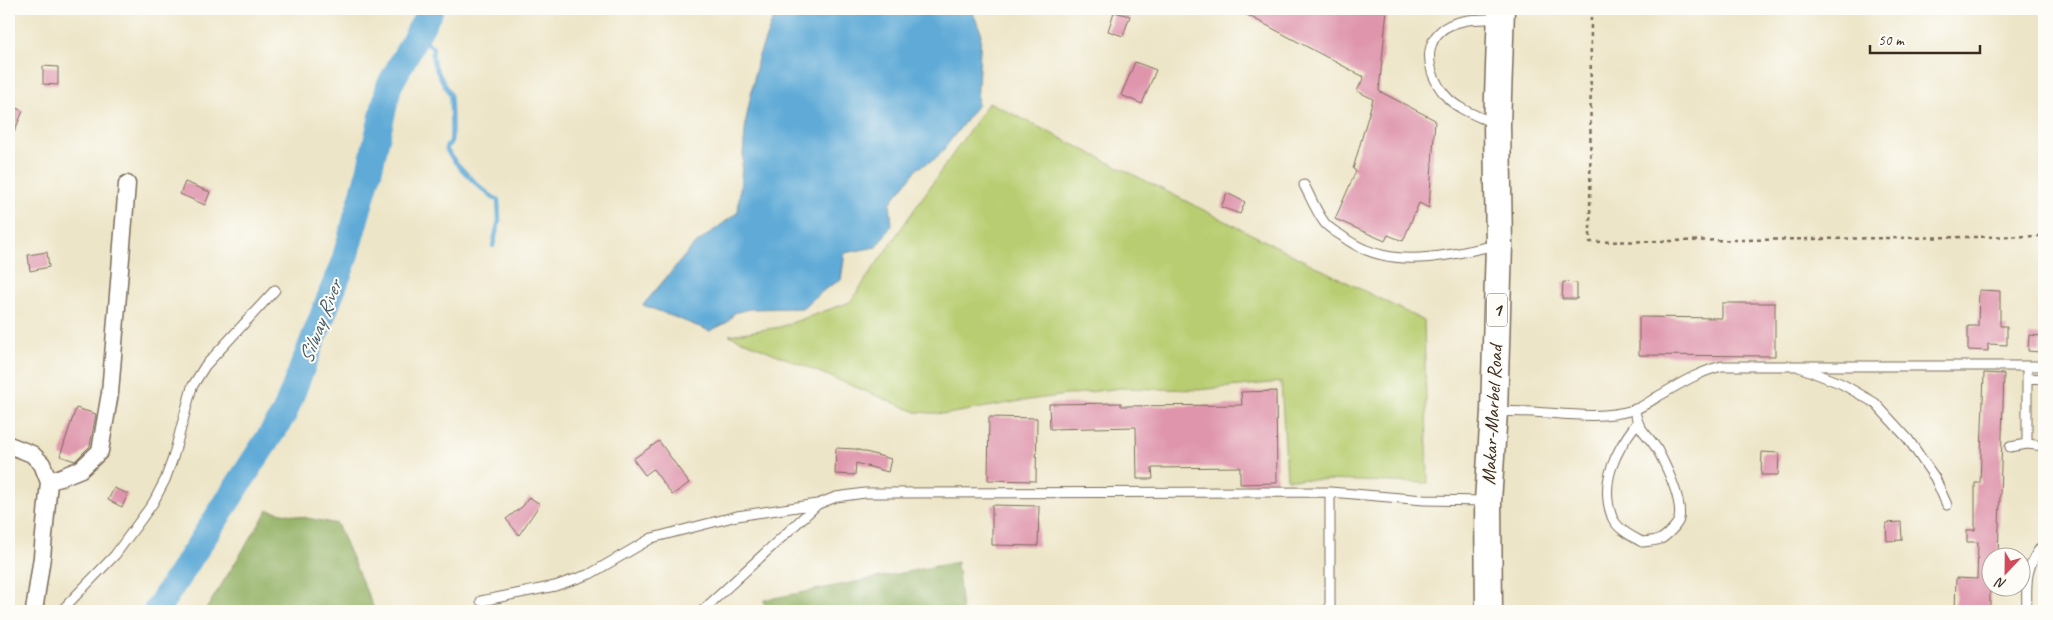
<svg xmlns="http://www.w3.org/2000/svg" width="2053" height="620" font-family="Caveat,sans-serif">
  <rect width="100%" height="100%" fill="#fdfcf7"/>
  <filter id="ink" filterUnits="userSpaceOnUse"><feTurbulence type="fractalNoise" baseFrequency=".02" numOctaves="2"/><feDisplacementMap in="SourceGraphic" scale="10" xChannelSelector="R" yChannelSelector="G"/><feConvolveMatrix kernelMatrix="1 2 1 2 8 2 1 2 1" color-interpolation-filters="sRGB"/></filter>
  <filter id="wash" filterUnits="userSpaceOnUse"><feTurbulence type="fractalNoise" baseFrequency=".0096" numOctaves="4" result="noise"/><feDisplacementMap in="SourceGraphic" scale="20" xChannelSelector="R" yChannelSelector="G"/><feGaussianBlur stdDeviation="1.12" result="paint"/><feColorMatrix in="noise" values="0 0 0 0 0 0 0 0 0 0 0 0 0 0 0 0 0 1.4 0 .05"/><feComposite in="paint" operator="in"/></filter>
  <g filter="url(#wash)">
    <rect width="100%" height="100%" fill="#ede5c7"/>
    <path fill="#b8cd71" stroke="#7a7c48" d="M 989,102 L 1424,321 L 1428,483 L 1287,479 L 1281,382 L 1198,390 L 1120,388 L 1021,401 L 947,414 L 916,412 L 729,335 L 780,327 L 850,302 Z"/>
    <path fill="#92b063" stroke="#666d40" d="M 268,510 L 337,524 L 375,611 L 205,611 Z
      M 957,562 L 962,611 L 765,611 L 764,600 Z"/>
    <path fill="#5faad7" stroke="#4d6a7a" d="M 810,9 L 971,9 L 981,31 L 977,106 L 937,158 L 918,168 L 890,203 L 892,225 L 876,247 L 845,253 L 841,280 L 828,287 L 802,308 L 750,309 L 734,313 L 728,322 L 710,331 L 643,305 L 693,246 L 738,212 L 746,120 L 758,58 L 773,19 Z"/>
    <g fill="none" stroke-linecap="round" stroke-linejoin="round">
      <path stroke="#5faad7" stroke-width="4.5" d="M 406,36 L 425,42 L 433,48 C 429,65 444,80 450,95 C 451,97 452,138 451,141 C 450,144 448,145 446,147 C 448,158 485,194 498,200 L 499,220 L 493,246"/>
      <path stroke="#5faad7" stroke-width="26" d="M 156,611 L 284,414 L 344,261 L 369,172 L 389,86 L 431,9"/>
    </g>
    <g id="blocks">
      <path fill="#df96ad" d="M 1236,9 L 1387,9 L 1379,91 L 1435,120 L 1429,208 L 1419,203 L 1403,241 L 1388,235 L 1385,241 L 1335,219 L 1356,171 L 1353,169 L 1373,99 L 1357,91 L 1364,77 Z
        M 1114,12 L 1130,16 L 1123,36 L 1108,31 Z
        M 1135,62 L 1156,70 L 1142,104 L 1121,95 Z
        M 43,66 L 58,67 L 58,85 L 43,84 Z
        M 9,105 L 23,111 L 9,144 Z
        M 185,182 L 210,192 L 205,205 L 180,194 Z
        M 1227,193 L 1245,202 L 1240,214 L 1221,207 Z
        M 47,252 L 49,267 L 30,271 L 28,255 Z
        M 1563,282 L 1577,283 L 1577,299 L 1562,299 Z
        M 1979,290 L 2000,291 L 2000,326 L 2007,326 L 2007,345 L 1988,344 L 1988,351 L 1968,350 L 1968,326 L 1978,326 Z
        M 1722,303 L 1775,303 L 1775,356 L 1639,355 L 1639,317 L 1722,318 Z
        M 2029,335 L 2041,336 L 2040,352 L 2028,351 Z
        M 1984,373 L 2004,374 L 1998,558 L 1990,558 L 1990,611 L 1955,611 L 1956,578 L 1977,579 L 1978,542 L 1967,542 L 1967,530 L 1975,530 L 1975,483 L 1980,483 Z
        M 1276,391 L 1277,483 L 1240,484 L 1240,467 L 1152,468 L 1153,479 L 1137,479 L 1136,427 L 1050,429 L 1049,404 L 1121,403 L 1121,406 L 1242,405 L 1241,392 Z
        M 76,408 L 96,414 L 90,446 L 75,461 L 60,456 Z
        M 989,417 L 1037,418 L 1036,481 L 988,480 Z
        M 659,441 L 689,483 L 672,495 L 653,469 L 645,475 L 633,459 Z
        M 836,448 L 855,449 L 891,459 L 888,472 L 856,463 L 855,475 L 835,474 Z
        M 1762,452 L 1779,453 L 1778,475 L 1761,475 Z
        M 114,488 L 128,494 L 122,507 L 108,500 Z
        M 529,497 L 540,504 L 519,535 L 506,519 L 523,506 Z
        M 992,505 L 1039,506 L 1038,546 L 992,545 Z
        M 1901,522 L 1902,540 L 1887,541 L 1886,523 Z"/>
    </g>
  </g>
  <g filter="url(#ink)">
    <use href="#blocks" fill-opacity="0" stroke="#796b59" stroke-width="1"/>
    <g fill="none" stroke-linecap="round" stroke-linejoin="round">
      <g stroke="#796b59" stroke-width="11">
        <path id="lane" d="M 1495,124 C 1478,116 1456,109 1445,95 C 1422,67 1422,29 1463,21 C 1474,18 1487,19 1498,19
          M 1304,185 C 1310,196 1316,211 1324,222 C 1328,228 1336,232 1342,236 C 1388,272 1445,256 1496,245
          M 2027,366 L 2027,444 L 2044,446
          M 1799,367 L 1842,384 L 1875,403 L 1908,439 L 1935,478 L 1947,505
          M 2027,378 L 2044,379
          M 1635,409 C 1637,430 1647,433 1657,449 C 1666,466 1683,500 1679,519 C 1678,525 1666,536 1661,539 C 1656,541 1647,541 1642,542 C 1631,536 1617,529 1612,517 C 1599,482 1616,450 1637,423
          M 1496,412 C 1541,408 1589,423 1633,410 C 1641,408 1649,402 1657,397 C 1678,385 1698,372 1722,366 L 2044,366
          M 2010,447 L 2027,444
          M 1330,492 L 1330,611
          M 481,601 L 555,586 L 590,574 L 652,538 L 737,516 L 817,504
          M 61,611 L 115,555 L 153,503 L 165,480 L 173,458 L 192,387 L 205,366 L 275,290
          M 702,611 L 818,504 L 836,497 L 865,493 L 1330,492 L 1424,500 L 1485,501
          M 2027,611 C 2026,582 2025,566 2044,543"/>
      </g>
      <g stroke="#796b59" stroke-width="19">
        <path id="street" d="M 9,445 L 32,454 L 42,464 L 49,482 L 42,557 L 34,611
          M 49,482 L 81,469 L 100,451 L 110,393 L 127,184"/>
      </g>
      <g stroke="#796b59" stroke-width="29">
        <path id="primary" d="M 1489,611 L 1488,501 L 1494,412 L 1499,245 L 1497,125 L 1501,9"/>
      </g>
      <path stroke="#796b59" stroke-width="2.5" stroke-dasharray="4 4" stroke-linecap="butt" d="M 1591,9 L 1590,242 L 2044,236"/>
      <use href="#lane" stroke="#fff" stroke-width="9"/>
      <use href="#street" stroke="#fff" stroke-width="16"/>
      <use href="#primary" stroke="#fff" stroke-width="26"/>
    </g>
  </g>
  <g text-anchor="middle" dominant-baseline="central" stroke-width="4" stroke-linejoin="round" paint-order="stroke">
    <rect fill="#fdfcf7" stroke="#75695f" stroke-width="1" x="1487" y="293.5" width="20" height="33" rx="4"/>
    <g font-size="19" font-weight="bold" fill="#3b2a1e">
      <text x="1497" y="310">1</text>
    </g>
    <g font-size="20" fill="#3b2a1e" stroke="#fdfcf7">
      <text transform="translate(1492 415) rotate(-87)">Makar-Marbel Road</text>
    </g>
    <g font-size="21" font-style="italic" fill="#495d68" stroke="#fdfcf7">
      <text transform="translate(320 322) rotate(-69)">Silway River</text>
    </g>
  </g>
  <rect width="2053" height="620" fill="none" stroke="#fdfcf7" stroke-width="30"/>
  <g transform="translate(2006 572) rotate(202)"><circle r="24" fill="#fdfcf7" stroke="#afa8a0"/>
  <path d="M0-4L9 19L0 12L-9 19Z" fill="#d1495b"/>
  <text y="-8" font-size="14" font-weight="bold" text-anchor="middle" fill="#3b2a1e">N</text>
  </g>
  <path d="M1870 45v8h110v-8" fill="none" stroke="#3b2a1e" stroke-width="2.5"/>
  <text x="1878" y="45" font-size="15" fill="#3b2a1e" stroke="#fdfcf7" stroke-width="4" paint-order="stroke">50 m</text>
</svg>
